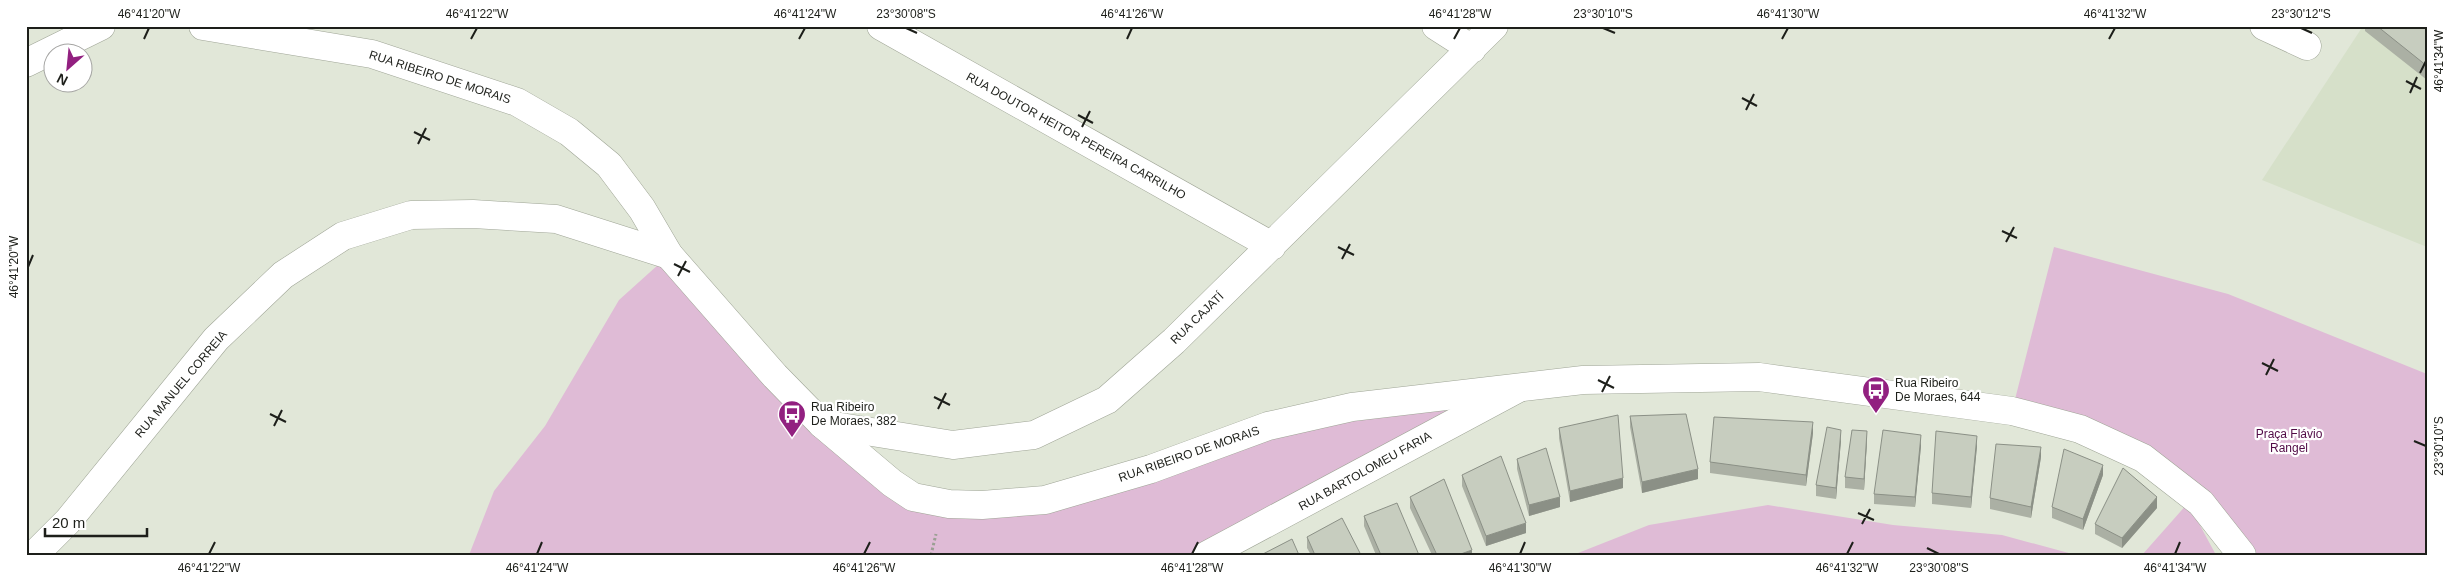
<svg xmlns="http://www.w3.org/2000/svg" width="2453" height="581" font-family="Arial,sans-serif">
  <rect width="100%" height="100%" fill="#e1e7d8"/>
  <path fill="#d6e0c9" d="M 2363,26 L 2427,26 L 2427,247 L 2262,180 Z"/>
  <path fill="#dfbbd6" d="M 2054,247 L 2228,294 L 2427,374 L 2427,555 L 2242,555 L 2189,505 L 2216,555 L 2142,555 L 2188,503 L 2143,458 L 2012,411 Z
    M 669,255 L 892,483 L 982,505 L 1268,426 L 1523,387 L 1207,555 L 469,555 L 494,491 L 545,426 L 619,300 Z
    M 1768,505 L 1893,525 L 2002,535 L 2076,555 L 1573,555 L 1649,525 Z"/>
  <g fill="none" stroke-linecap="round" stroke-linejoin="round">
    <g stroke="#9fa596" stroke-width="29">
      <path id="street" d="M 881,26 L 1272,246
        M 1436,26 L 1472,49
        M 2264,26 L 2307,46
        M 26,63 L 101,26
        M 822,424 L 953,445 L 1034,435 L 1107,400 L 1174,341 L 1494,26
        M 34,555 L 68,521 L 216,339 L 283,275 L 343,236 L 411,215 L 473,214 L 556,219 L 669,255
        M 1207,555 L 1519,388"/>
    </g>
    <g stroke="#9fa596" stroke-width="29">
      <path id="secondary" d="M 203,26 L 372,54 L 517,102 L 569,132 L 609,165 L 642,209 L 669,255 L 775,376 L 822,424 L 892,483 L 913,497 L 949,504 L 982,505 L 1045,500 L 1151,469 L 1268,426 L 1352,407 L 1583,380 L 1759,377 L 2012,411 L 2080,429 L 2143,458 L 2201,503 L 2242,555"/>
    </g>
    <path stroke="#9a9f93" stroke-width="3" stroke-dasharray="2.5 2.5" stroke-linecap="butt" d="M 931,555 L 936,534"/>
    <use href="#street" stroke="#fff" stroke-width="28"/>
    <use href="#secondary" stroke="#fff" stroke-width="28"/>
  </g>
  <path fill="#abb0a4" d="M 2365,26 L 2427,26 L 2427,80 L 2365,31 Z
    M 1630,416 L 1698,479 L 1642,493 L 1630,427 Z
    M 1559,428 L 1623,488 L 1570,502 L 1559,438 Z
    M 1813,433 L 1806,486 L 1710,473 L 1710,462 Z
    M 1841,440 L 1836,499 L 1816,496 L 1816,485 Z
    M 1867,441 L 1864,490 L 1845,488 L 1845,477 Z
    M 1921,446 L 1915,507 L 1874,504 L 1874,494 Z
    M 1977,446 L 1971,508 L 1932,504 L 1932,493 Z
    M 2041,457 L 2031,518 L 1990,509 L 1990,498 Z
    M 1517,459 L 1560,507 L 1529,516 L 1517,469 Z
    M 1462,475 L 1526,533 L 1486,546 L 1462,486 Z
    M 2103,475 L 2083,530 L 2052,518 L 2052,507 Z
    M 1410,497 L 1472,555 L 1432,555 L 1410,508 Z
    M 2157,508 L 2122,548 L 2095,534 L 2095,524 Z
    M 1364,516 L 1419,555 L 1376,555 L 1364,526 Z
    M 1307,537 L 1361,555 L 1311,555 L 1307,548 Z"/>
  <path fill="#8b9086" d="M 1813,422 L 1813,433 L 1806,486 L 1806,475 Z
    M 1841,430 L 1841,440 L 1836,499 L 1836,488 Z
    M 1867,431 L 1867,441 L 1864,490 L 1864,479 Z
    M 1921,435 L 1921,446 L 1915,507 L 1915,497 Z
    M 1977,436 L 1977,446 L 1971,508 L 1971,497 Z
    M 2041,447 L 2041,457 L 2031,518 L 2031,507 Z
    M 2103,465 L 2103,475 L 2083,530 L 2083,519 Z
    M 1698,469 L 1698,479 L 1642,493 L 1642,482 Z
    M 1623,478 L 1623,488 L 1570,502 L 1570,491 Z
    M 1560,497 L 1560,507 L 1529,516 L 1529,505 Z
    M 2157,497 L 2157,508 L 2122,548 L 2122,538 Z
    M 1526,523 L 1526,533 L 1486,546 L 1486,536 Z
    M 1472,550 L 1472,555 L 1458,555 Z"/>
  <path fill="#c7cdbf" stroke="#8b9086" d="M 2377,26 L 2427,26 L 2427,66 Z
    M 1686,414 L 1698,469 L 1642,482 L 1630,416 Z
    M 1618,415 L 1623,478 L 1570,491 L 1559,428 Z
    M 1714,417 L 1813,422 L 1806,475 L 1710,462 Z
    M 1827,427 L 1841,430 L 1836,488 L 1816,485 Z
    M 1852,430 L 1867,431 L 1864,479 L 1845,477 Z
    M 1883,430 L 1921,435 L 1915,497 L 1874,494 Z
    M 1936,431 L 1977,436 L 1971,497 L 1932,493 Z
    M 1996,444 L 2041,447 L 2031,507 L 1990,498 Z
    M 1546,448 L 1560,497 L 1529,505 L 1517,459 Z
    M 2064,449 L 2103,465 L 2083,519 L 2052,507 Z
    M 1501,456 L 1526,523 L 1486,536 L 1462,475 Z
    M 2123,468 L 2157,497 L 2122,538 L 2095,524 Z
    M 1444,479 L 1472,550 L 1458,555 L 1437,555 L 1410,497 Z
    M 1397,503 L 1419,555 L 1381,555 L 1364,516 Z
    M 1342,518 L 1361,555 L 1315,555 L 1307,537 Z
    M 1292,539 L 1299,555 L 1261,555 Z"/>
  <path fill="none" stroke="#1d1f1a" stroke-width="2" d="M 906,28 L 917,33M 1603,28 L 1615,33M 2301,28 L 2312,33M 144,39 L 149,28M 471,39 L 477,28M 799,39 L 805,28M 1127,39 L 1132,28M 1454,39 L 1460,28M 1782,39 L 1788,28M 2109,39 L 2115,28M 2420,73 L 2426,61M 2406,81 L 2421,89M 2410,93 L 2417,77M 1742,98 L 1757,106M 1746,110 L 1754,94M 1078,115 L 1093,123M 1082,127 L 1090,111M 414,132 L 430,140M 418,144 L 426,128M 2002,231 L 2017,238M 2006,242 L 2014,227M 1338,247 L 1354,255M 1342,259 L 1350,244M 674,264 L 690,272M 28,267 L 33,255M 678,276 L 686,261M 2262,363 L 2278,371M 2266,375 L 2274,359M 1598,380 L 1614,388M 1602,392 L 1610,376M 934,397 L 950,405M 938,409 L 946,393M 270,414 L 286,422M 274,426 L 282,410M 2414,441 L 2426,446M 1858,513 L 1874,520M 1862,524 L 1870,509M 1927,548 L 1939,554M 209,554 L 215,542M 537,554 L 542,542M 864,554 L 870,542M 1192,554 L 1198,542M 1520,554 L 1525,542M 1847,554 L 1853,542M 2175,554 L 2180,542"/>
  <defs>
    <g id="bus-pin" transform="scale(1.4375)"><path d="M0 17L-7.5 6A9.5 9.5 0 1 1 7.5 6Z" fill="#922080" stroke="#fff"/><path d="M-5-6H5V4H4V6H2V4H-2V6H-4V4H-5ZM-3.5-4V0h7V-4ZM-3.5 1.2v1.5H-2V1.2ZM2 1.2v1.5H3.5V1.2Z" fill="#fff"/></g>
  </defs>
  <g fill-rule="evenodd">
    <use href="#bus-pin" x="1876" y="390"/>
    <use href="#bus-pin" x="792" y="414"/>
  </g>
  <g text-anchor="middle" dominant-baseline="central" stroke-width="4.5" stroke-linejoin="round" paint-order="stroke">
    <g font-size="12" fill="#1d1f1a" stroke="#fff">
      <text transform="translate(440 77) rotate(18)">RUA RIBEIRO DE MORAIS</text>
      <text transform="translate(1076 136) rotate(29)">RUA DOUTOR HEITOR PEREIRA CARRILHO</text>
      <text transform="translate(1197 318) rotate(-44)">RUA CAJATÍ</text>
      <text transform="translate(181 384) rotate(-50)">RUA MANUEL CORREIA</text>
      <text transform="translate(1189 454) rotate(-19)">RUA RIBEIRO DE MORAIS</text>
      <text transform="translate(1365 471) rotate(-29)">RUA BARTOLOMEU FARIA</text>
    </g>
    <g font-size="12" fill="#1d1f1a" stroke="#fff" text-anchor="start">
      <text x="1895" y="383">Rua Ribeiro<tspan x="1895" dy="14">De Moraes, 644</tspan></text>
      <text x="811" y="407">Rua Ribeiro<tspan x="811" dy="14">De Moraes, 382</tspan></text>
    </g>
    <g font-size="12" fill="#520c47" stroke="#fff">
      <text x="2289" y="434">Praça Flávio<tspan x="2289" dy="14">Rangel</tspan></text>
    </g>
  </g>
  <rect width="2453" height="581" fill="none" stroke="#ffffff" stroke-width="55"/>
  <g transform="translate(68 68) rotate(207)"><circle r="24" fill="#ffffff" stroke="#a5a5a3"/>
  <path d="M0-4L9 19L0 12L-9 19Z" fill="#922080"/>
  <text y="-8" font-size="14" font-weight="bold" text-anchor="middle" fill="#1d1f1a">N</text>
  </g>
  <path d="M45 528v8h102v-8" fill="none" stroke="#1d1f1a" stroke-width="2.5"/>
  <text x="52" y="528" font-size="15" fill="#1d1f1a" stroke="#ffffff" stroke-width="4" paint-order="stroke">20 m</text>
  <rect x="28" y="28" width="2398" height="526" fill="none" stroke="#1d1f1a" stroke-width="2"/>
  <g font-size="12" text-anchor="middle" fill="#1d1f1a">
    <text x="149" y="18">46°41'20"W</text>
    <text x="477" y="18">46°41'22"W</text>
    <text x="805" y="18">46°41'24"W</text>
    <text x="906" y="18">23°30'08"S</text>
    <text x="1132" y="18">46°41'26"W</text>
    <text x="1460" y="18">46°41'28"W</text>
    <text x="1603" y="18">23°30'10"S</text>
    <text x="1788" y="18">46°41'30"W</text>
    <text x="2115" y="18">46°41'32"W</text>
    <text x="2301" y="18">23°30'12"S</text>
    <text transform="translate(2439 61) rotate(-90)" y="4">46°41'34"W</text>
    <text transform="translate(14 267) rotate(-90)" y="4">46°41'20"W</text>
    <text transform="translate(2439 446) rotate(-90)" y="4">23°30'10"S</text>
    <text x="209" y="572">46°41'22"W</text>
    <text x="537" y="572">46°41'24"W</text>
    <text x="864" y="572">46°41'26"W</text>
    <text x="1192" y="572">46°41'28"W</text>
    <text x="1520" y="572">46°41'30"W</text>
    <text x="1847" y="572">46°41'32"W</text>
    <text x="1939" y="572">23°30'08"S</text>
    <text x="2175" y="572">46°41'34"W</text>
  </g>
</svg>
